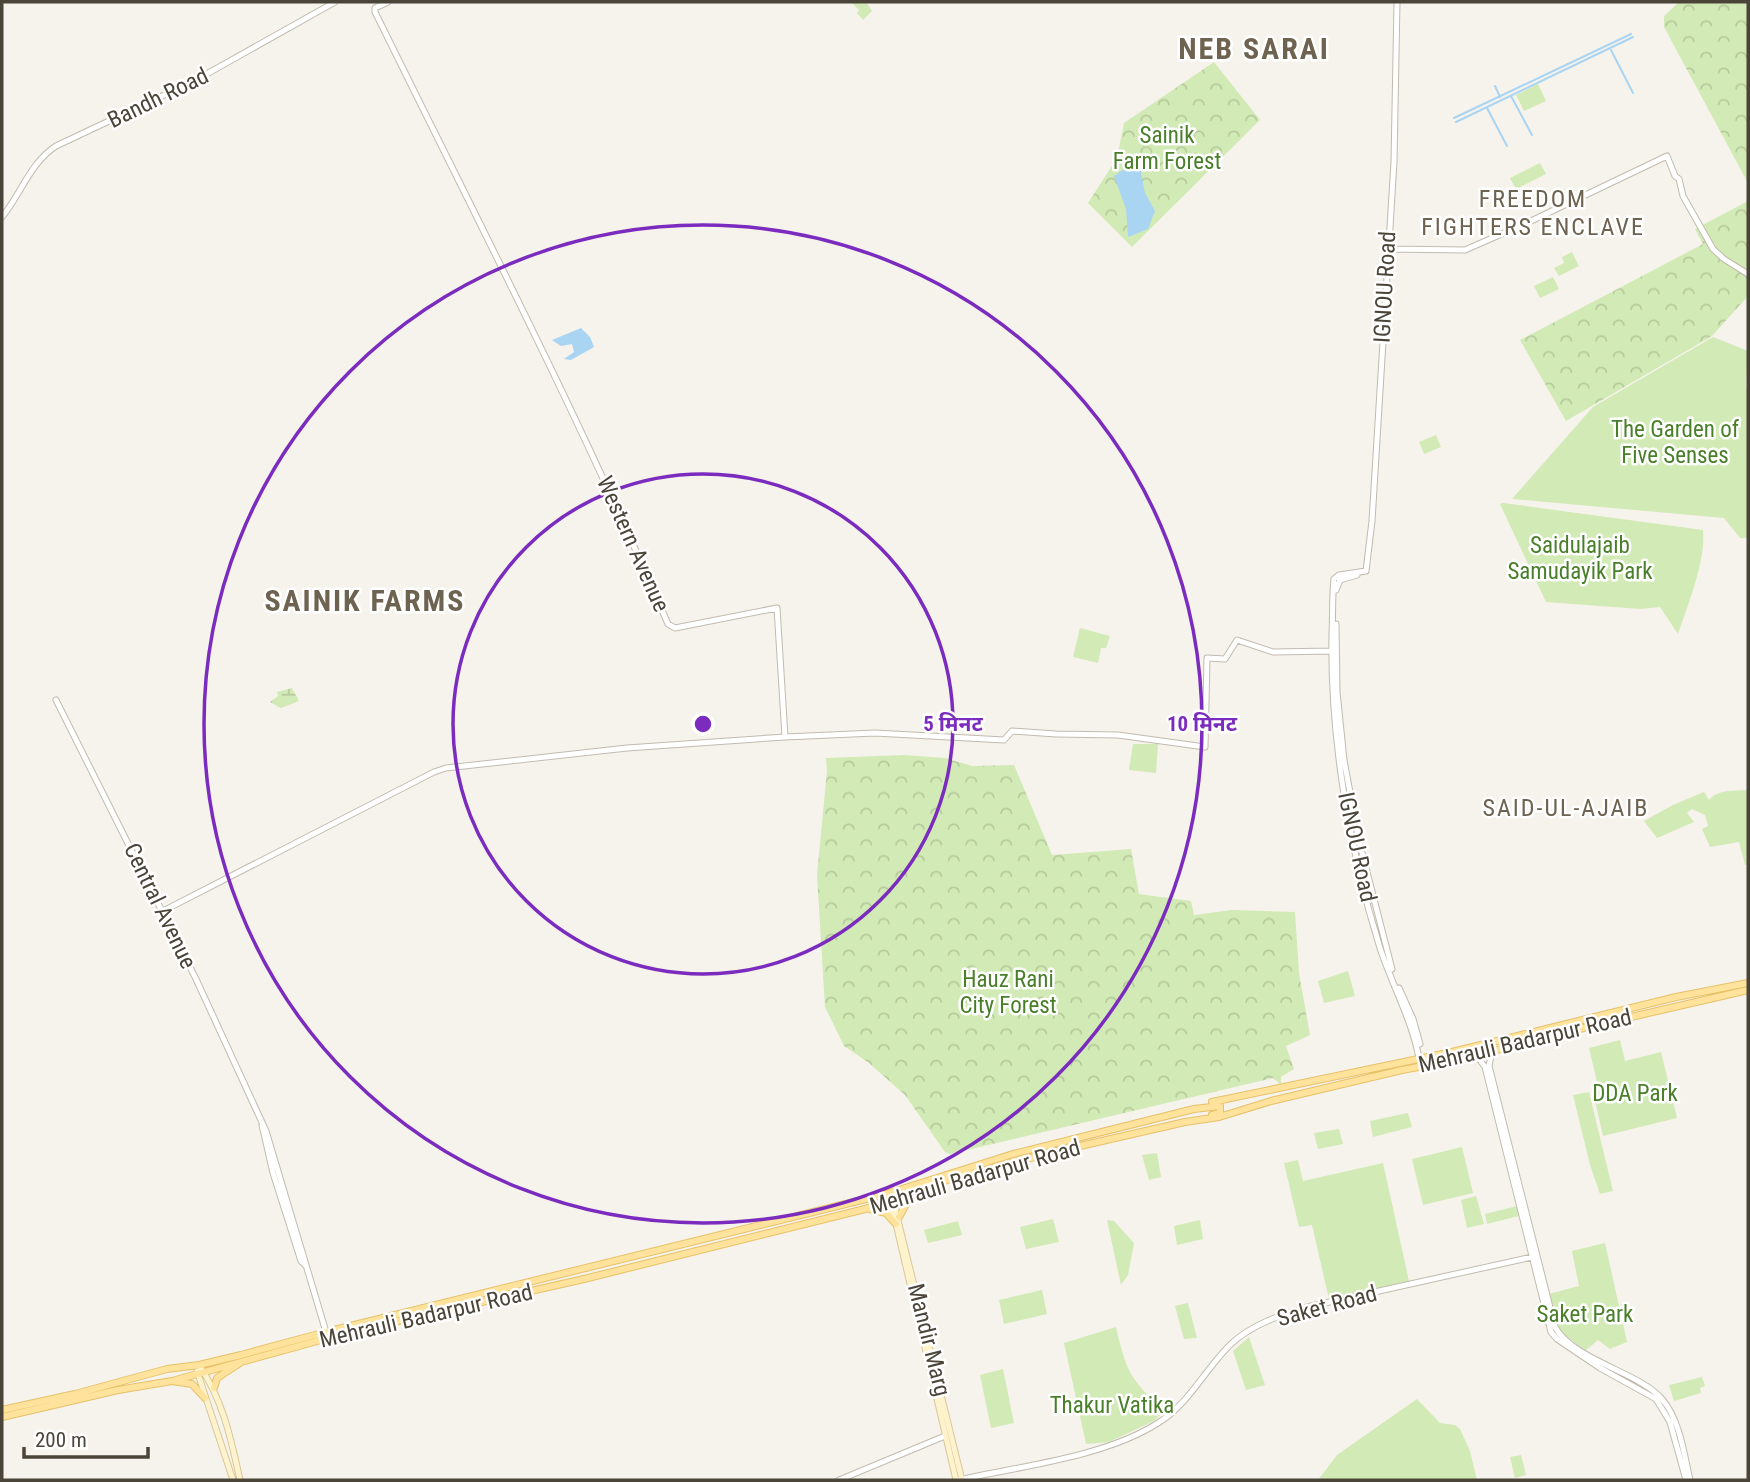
<svg xmlns="http://www.w3.org/2000/svg" width="1750" height="1482" font-family="'Roboto Condensed','Noto Sans Devanagari',sans-serif">
  <defs>
    <pattern id="forest-crowns" width="20" height="18" patternUnits="userSpaceOnUse" patternTransform="scale(1.75)"><rect width="20" height="18" fill="#d2eab5"/><path d="M2 6a3 3 0 1 1 6 0M12 15a3 3 0 1 1 6 0" fill="none" stroke="#b6ca9c"/></pattern>
    <pattern id="wetland-marsh" width="20" height="14" patternUnits="userSpaceOnUse" patternTransform="scale(1.75)"><rect width="20" height="14" fill="#d2eab5"/><path d="M1 5h8M5 5V1M11 12h8M15 12V8" fill="none" stroke="#b6ca9c"/></pattern>
  </defs>
  <rect width="100%" height="100%" fill="#f6f3ec"/>
  <path fill="url(#forest-crowns)" d="M 1679,2 L 1748,2 L 1748,183 L 1664,27 L 1664,16 Z
    M 1214,62 L 1260,120 L 1132,247 L 1088,203 L 1117,158 L 1124,123 Z
    M 1748,201 L 1748,296 L 1712,336 L 1566,421 L 1520,340 L 1703,244 L 1695,229 Z
    M 904,755 L 945,758 L 972,766 L 1014,765 L 1052,855 L 1131,849 L 1139,894 L 1191,901 L 1194,915 L 1232,910 L 1295,912 L 1299,973 L 1310,1035 L 1286,1046 L 1294,1069 L 1281,1077 L 1281,1085 L 1273,1078 L 950,1154 L 945,1152 L 905,1095 L 869,1063 L 844,1046 L 825,1007 L 817,875 L 827,771 L 826,758 Z"/>
  <path fill="url(#wetland-marsh)" d="M 292,688 L 299,701 L 281,708 L 270,702 L 278,696 L 277,692 Z"/>
  <path fill="#d2eab5" d="M 851,2 L 866,2 L 872,11 L 863,20 L 857,13 L 859,10 Z
    M 1538,84 L 1546,101 L 1524,111 L 1516,95 Z
    M 1540,163 L 1546,174 L 1516,189 L 1510,178 Z
    M 1572,252 L 1579,266 L 1559,276 L 1554,268 L 1564,263 L 1562,257 Z
    M 1553,277 L 1559,289 L 1540,298 L 1534,286 Z
    M 1713,337 L 1748,351 L 1746,387 L 1748,390 L 1748,538 L 1740,538 L 1724,518 L 1512,499 L 1593,407 Z
    M 1436,435 L 1441,447 L 1424,454 L 1419,442 Z
    M 1503,503 L 1703,530 C 1706,561 1688,604 1678,634 L 1660,607 L 1640,609 L 1546,602 L 1500,504 Z
    M 1080,628 L 1110,636 L 1106,648 L 1101,648 L 1098,663 L 1073,657 Z
    M 1133,744 L 1158,744 L 1156,773 L 1129,770 Z
    M 1748,790 L 1748,865 L 1745,865 L 1739,842 L 1710,847 L 1702,829 L 1708,826 L 1705,815 L 1692,809 L 1687,813 L 1694,822 L 1657,838 L 1644,821 L 1673,805 L 1704,792 L 1709,800 C 1718,789 1735,791 1748,790 Z
    M 1348,971 L 1355,996 L 1324,1003 L 1318,981 Z
    M 1620,1040 L 1625,1061 L 1661,1052 L 1677,1118 L 1603,1136 L 1593,1092 L 1599,1090 L 1589,1048 Z
    M 1589,1092 L 1613,1191 L 1600,1194 L 1590,1165 L 1573,1095 Z
    M 1408,1113 L 1412,1127 L 1373,1137 L 1370,1121 Z
    M 1339,1129 L 1343,1144 L 1318,1149 L 1314,1133 Z
    M 1462,1147 L 1473,1193 L 1423,1205 L 1412,1159 Z
    M 1157,1153 L 1161,1177 L 1149,1180 L 1142,1155 Z
    M 1298,1160 L 1303,1181 L 1383,1163 L 1409,1281 L 1329,1299 L 1312,1225 L 1299,1227 L 1284,1163 Z
    M 1476,1196 L 1484,1224 L 1467,1228 L 1461,1200 Z
    M 1517,1206 L 1519,1216 L 1487,1224 L 1485,1214 Z
    M 1053,1219 L 1059,1242 L 1026,1249 L 1020,1227 Z
    M 1107,1220 L 1114,1221 L 1134,1243 L 1128,1275 L 1121,1285 Z
    M 1200,1220 L 1203,1239 L 1177,1245 L 1174,1226 Z
    M 958,1221 L 962,1235 L 928,1243 L 924,1230 Z
    M 1605,1243 L 1627,1342 L 1610,1349 L 1598,1340 L 1585,1351 L 1560,1331 L 1549,1294 L 1579,1286 L 1572,1251 Z
    M 1042,1290 L 1047,1314 L 1004,1324 L 999,1300 Z
    M 1188,1303 L 1197,1338 L 1184,1339 L 1175,1306 Z
    M 1116,1327 C 1127,1374 1130,1378 1164,1411 L 1154,1421 L 1109,1442 L 1086,1444 L 1064,1343 Z
    M 1249,1337 L 1265,1385 L 1246,1390 L 1233,1351 Z
    M 1003,1369 L 1014,1423 L 991,1428 L 980,1375 Z
    M 1702,1377 L 1705,1386 L 1700,1388 L 1701,1393 L 1674,1401 L 1669,1385 Z
    M 1417,1399 L 1440,1423 L 1455,1425 L 1460,1429 L 1470,1451 L 1477,1480 L 1318,1480 L 1337,1455 Z
    M 1521,1455 L 1526,1475 L 1515,1478 L 1510,1457 Z"/>
  <path fill="#a9d4f2" d="M 1130,165 L 1140,167 L 1145,193 L 1155,211 L 1148,229 L 1128,237 L 1126,209 L 1114,176 Z
    M 581,328 L 590,337 L 594,347 L 571,360 L 564,359 L 574,352 L 572,344 L 561,346 L 552,340 Z"/>
  <g fill="none" stroke-linecap="round" stroke-linejoin="round">
    <path stroke="#a9d4f2" stroke-width="2" d="M 1611,50 L 1633,93
      M 1495,86 L 1500,97
      M 1511,96 L 1532,135
      M 1487,108 L 1507,146
      M 1454,118 L 1631,34
      M 1456,122 L 1633,37"/>
    <g stroke="#c2bbae" stroke-width="7">
      <path id="tertiary" d="M 388,2 L 375,8 L 375,12 C 475,215 579,416 668,624 L 675,628 L 777,608 L 785,737
        M 2,217 C 21,194 30,163 56,146 L 196,80 L 335,2
        M 1387,249 L 1465,250 L 1529,222 L 1667,156 L 1675,176 L 1679,179 L 1683,196 L 1713,249 L 1724,259 L 1748,274
        M 1366,571 L 1372,521 L 1394,162 L 1397,2
        M 1366,571 L 1339,575 L 1334,579 C 1332,597 1333,615 1332,633 C 1330,736 1349,849 1380,948 C 1392,985 1412,1020 1419,1058
        M 1336,590 L 1340,580 L 1357,575
        M 1336,624 L 1337,692 L 1344,760 L 1359,841 L 1392,969
        M 56,700 L 196,979 L 266,1131 L 326,1332
        M 163,911 L 434,772 L 446,768 L 627,748 L 785,737 L 875,733 L 1004,740 L 1012,731 L 1056,734 L 1118,735 L 1205,747 L 1207,658 L 1225,659 L 1237,640 L 1273,652 L 1332,651
        M 1399,988 L 1413,1019 L 1420,1044
        M 1494,1051 L 1491,1056 L 1489,1066 L 1555,1327 C 1573,1360 1639,1372 1662,1399 C 1680,1420 1684,1454 1690,1480
        M 1472,1057 L 1480,1060 L 1485,1067 L 1551,1332 L 1557,1339 L 1600,1368 L 1656,1399 L 1670,1422 L 1686,1480
        M 262,1125 L 273,1173 L 301,1261 L 305,1265
        M 839,1480 L 945,1436
        M 959,1480 C 1021,1466 1105,1457 1158,1423 C 1189,1404 1205,1369 1231,1344 C 1251,1325 1280,1315 1307,1307 L 1532,1257"/>
    </g>
    <g stroke="#d6c79b" stroke-width="7">
      <path id="secondary" d="M 893,1200 L 962,1480
        M 888,1202 L 896,1224 L 956,1480
        M 199,1365 C 223,1400 231,1439 240,1480
        M 197,1371 L 233,1480"/>
    </g>
    <g stroke="#e6c16a" stroke-width="8">
      <path id="primary" d="M 1212,1102 L 1452,1052 L 1676,997 L 1748,983
        M 869,1209 L 886,1213 L 896,1224
        M 899,1217 L 907,1202 L 913,1195
        M 172,1381 L 192,1384 L 205,1398
        M 214,1388 L 217,1378 L 240,1363
        M 2,1410 L 75,1394 L 167,1369 L 199,1365 L 241,1355 L 326,1332 L 886,1194 L 1013,1154 L 1194,1109 L 1220,1106 L 1220,1113 L 1212,1115
        M 2,1417 L 118,1390 L 172,1381 L 350,1332 L 584,1279 L 865,1209 L 947,1180 L 1054,1152 L 1185,1122 L 1219,1117 L 1271,1101 L 1402,1070 L 1472,1057 L 1536,1039 L 1748,990"/>
    </g>
    <use href="#tertiary" stroke="#fff" stroke-width="5"/>
    <use href="#secondary" stroke="#fff3cd" stroke-width="5"/>
    <use href="#primary" stroke="#ffe39c" stroke-width="6"/>
  </g>
  <g fill="none" stroke="#7b2cbf" stroke-width="3.5">
    <circle cx="703" cy="724" r="250"/>
    <circle cx="703" cy="724" r="499"/>
  </g>
  <g text-anchor="middle" dominant-baseline="central" stroke-width="5" stroke-linejoin="round" paint-order="stroke">
    <g font-size="23" fill="#4b4439" stroke="#fff">
      <text transform="translate(158 98) rotate(-26)">Bandh Road</text>
      <text transform="translate(1385 287) rotate(-87)">IGNOU Road</text>
      <text transform="translate(633 544) rotate(66)">Western Avenue</text>
      <text transform="translate(1357 847) rotate(78)">IGNOU Road</text>
      <text transform="translate(160 906) rotate(64)">Central Avenue</text>
      <text transform="translate(1525 1041) rotate(-13)">Mehrauli Badarpur Road</text>
      <text transform="translate(975 1177) rotate(-16)">Mehrauli Badarpur Road</text>
      <text transform="translate(1327 1306) rotate(-15)">Saket Road</text>
      <text transform="translate(426 1316) rotate(-13)">Mehrauli Badarpur Road</text>
      <text transform="translate(929 1340) rotate(76)">Mandir Marg</text>
    </g>
    <g font-size="23" fill="#4a7f2a" stroke="#fff">
      <text x="1167" y="135">Sainik<tspan x="1167" dy="26">Farm Forest</tspan></text>
      <text x="1675" y="429">The Garden of<tspan x="1675" dy="26">Five Senses</tspan></text>
      <text x="1580" y="545">Saidulajaib<tspan x="1580" dy="26">Samudayik Park</tspan></text>
      <text x="1008" y="979">Hauz Rani<tspan x="1008" dy="26">City Forest</tspan></text>
      <text x="1635" y="1093">DDA Park</text>
      <text x="1585" y="1314">Saket Park</text>
      <text x="1112" y="1405">Thakur Vatika</text>
    </g>
    <g font-size="24" letter-spacing="2" fill="#6e6250" stroke="#fff">
      <text x="1533" y="199">FREEDOM<tspan x="1533" dy="28">FIGHTERS ENCLAVE</tspan></text>
      <text x="1566" y="808">SAID-UL-AJAIB</text>
    </g>
    <g font-size="30" font-weight="bold" letter-spacing="2" fill="#6e6250" stroke="#fff">
      <text x="1254" y="48">NEB SARAI</text>
      <text x="365" y="600">SAINIK FARMS</text>
    </g>
  </g>
  <circle cx="703" cy="724" r="10" fill="#7b2cbf" stroke="#fff" stroke-width="3.5"/>
  <g font-size="21" text-anchor="middle" font-weight="bold" fill="#7b2cbf" stroke="#fff" stroke-width="5" stroke-linejoin="round" paint-order="stroke">
    <text x="953" y="731">5 मिनट</text>
    <text x="1202" y="731">10 मिनट</text>
  </g>
  <rect width="1750" height="1482" fill="none" stroke="#4b4439" stroke-width="7"/>
  <path d="M24 1447v10h124v-10" fill="none" stroke="#4b4439" stroke-width="3.5"/>
  <text x="35" y="1447" font-size="21" fill="#4b4439" stroke="#ffffff" stroke-width="5" paint-order="stroke">200 m</text>
</svg>
